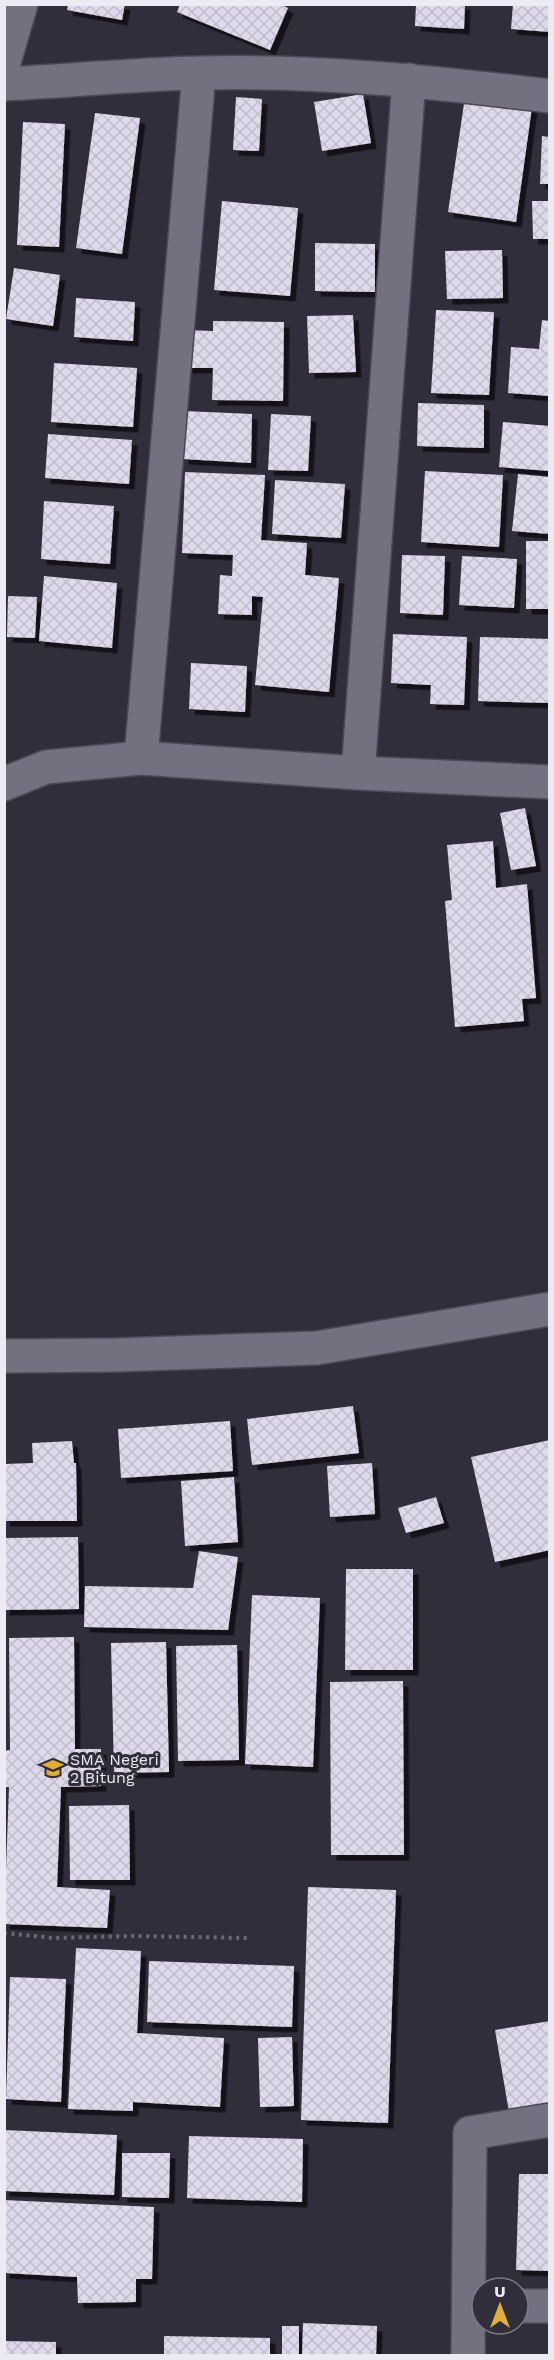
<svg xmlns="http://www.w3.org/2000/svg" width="554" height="2360" font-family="'Work Sans',sans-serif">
  <defs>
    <pattern id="building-cross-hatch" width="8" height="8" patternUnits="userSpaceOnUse" patternTransform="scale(1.5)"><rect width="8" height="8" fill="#dedaeb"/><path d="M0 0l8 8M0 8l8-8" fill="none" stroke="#c0bccb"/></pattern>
    <filter id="shadow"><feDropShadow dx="5.5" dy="5.5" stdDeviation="0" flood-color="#0009"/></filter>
  </defs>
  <rect width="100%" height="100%" fill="#312e3b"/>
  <path fill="url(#building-cross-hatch)" filter="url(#shadow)" d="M 68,4 L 125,4 L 122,20 L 67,10 Z
    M 180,4 L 280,4 L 288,8 L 270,50 L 177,12 Z
    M 416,4 L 465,4 L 464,29 L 415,26 Z
    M 513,4 L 550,4 L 550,32 L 511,29 Z
    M 363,94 L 371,143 L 322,151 L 314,102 Z
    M 236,97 L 262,99 L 259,151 L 233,150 Z
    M 465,97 L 532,107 L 516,222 L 448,212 Z
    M 95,113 L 140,118 L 122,254 L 76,248 Z
    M 23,122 L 65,124 L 59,247 L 17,245 Z
    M 542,136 L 550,137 L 550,184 L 540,184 Z
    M 222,201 L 298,208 L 290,296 L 214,290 Z
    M 532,201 L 550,201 L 550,239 L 533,239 Z
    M 315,243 L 375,244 L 375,292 L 315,291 Z
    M 502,250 L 503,298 L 447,299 L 445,251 Z
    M 14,268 L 60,275 L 53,326 L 6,319 Z
    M 76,298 L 135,302 L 133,341 L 74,337 Z
    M 436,310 L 494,312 L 489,395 L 431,393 Z
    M 353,315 L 356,372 L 309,373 L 307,316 Z
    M 542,320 L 550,321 L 550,396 L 508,393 L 511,347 L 539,349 Z
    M 213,321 L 284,322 L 283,401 L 212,400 L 213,368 L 187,368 L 187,330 L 213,331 Z
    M 54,363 L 137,368 L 133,427 L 51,422 Z
    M 418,403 L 484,405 L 484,448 L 417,446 Z
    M 185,411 L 252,414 L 251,463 L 183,459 Z
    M 271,414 L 311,416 L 308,471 L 268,470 Z
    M 503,422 L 550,426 L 550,471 L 499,467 Z
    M 48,434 L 132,440 L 129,484 L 45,478 Z
    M 425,471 L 503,475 L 499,547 L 421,542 Z
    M 185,472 L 265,475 L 261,540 L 307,543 L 305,575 L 339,578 L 329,692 L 255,685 L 263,597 L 252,596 L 252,615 L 218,614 L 220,575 L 232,576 L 233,555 L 182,553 Z
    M 518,474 L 550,477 L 550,534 L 512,531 Z
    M 275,480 L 345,484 L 341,538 L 272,534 Z
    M 44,501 L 114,506 L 110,564 L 41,559 Z
    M 526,541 L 550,541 L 550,609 L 526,609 Z
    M 402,555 L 445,556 L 443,615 L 400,613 Z
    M 462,556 L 517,559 L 514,608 L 459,605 Z
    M 44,576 L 117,583 L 112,648 L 39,641 Z
    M 8,596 L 37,597 L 35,638 L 7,637 Z
    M 393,634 L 467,637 L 464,705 L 430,704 L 431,685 L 391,683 Z
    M 480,637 L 550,639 L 550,703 L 478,701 Z
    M 191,663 L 247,666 L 245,712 L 189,709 Z
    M 525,808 L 536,866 L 511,870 L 500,813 Z
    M 493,841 L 496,888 L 527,884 L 536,998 L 522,999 L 524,1021 L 455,1027 L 445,901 L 452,900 L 447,845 Z
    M 353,1406 L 359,1453 L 252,1465 L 247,1419 Z
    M 230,1421 L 233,1471 L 121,1478 L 118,1429 Z
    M 550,1440 L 550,1550 L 495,1562 L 471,1457 Z
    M 72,1441 L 74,1463 L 76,1463 L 77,1521 L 4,1521 L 4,1464 L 33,1463 L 32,1443 Z
    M 372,1463 L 375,1514 L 330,1517 L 327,1466 Z
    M 234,1477 L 238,1542 L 185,1546 L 181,1481 Z
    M 436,1497 L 444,1523 L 406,1533 L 398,1508 Z
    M 78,1537 L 79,1609 L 4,1610 L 4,1538 Z
    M 199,1551 L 238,1557 L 228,1630 L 84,1627 L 85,1586 L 193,1588 Z
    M 346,1569 L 413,1569 L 413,1670 L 345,1670 Z
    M 252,1595 L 320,1598 L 313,1767 L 245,1764 Z
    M 74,1637 L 75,1749 L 101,1749 L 101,1786 L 61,1787 L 57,1887 L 110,1890 L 107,1928 L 4,1924 L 9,1787 L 4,1787 L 4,1751 L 10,1750 L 9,1638 Z
    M 166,1642 L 169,1772 L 114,1773 L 111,1643 Z
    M 237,1645 L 239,1760 L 178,1761 L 176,1646 Z
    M 403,1681 L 404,1855 L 331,1855 L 330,1682 Z
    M 129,1805 L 130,1880 L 70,1880 L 69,1806 Z
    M 308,1887 L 396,1890 L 388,2123 L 301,2120 Z
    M 76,1948 L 141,1951 L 137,2033 L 224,2038 L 220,2107 L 133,2102 L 133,2111 L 68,2109 Z
    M 149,1961 L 294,1966 L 292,2027 L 147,2022 Z
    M 10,1977 L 66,1979 L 61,2102 L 6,2099 Z
    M 550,2021 L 550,2111 L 510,2118 L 495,2030 Z
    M 292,2037 L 294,2106 L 260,2107 L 258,2038 Z
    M 4,2130 L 117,2135 L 114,2195 L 4,2191 Z
    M 189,2136 L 303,2139 L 302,2202 L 187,2198 Z
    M 122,2153 L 170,2153 L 169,2198 L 122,2197 Z
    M 519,2174 L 550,2174 L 550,2271 L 516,2270 Z
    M 4,2200 L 154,2207 L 152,2279 L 136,2279 L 136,2302 L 78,2303 L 77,2277 L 4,2273 Z
    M 303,2323 L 377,2326 L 376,2356 L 302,2356 Z
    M 282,2326 L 299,2326 L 299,2356 L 282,2356 Z
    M 164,2336 L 270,2338 L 270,2356 L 164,2356 Z
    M 4,2341 L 56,2342 L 56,2356 L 4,2356 Z"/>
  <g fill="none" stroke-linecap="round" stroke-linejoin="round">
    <g stroke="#4c4954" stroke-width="36">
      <path id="minor" d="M 4,62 L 21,4
        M 4,84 C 70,81 135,74 200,73 C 317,70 433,82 550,96
        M 141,758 L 199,73
        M 358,773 L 409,80
        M 4,784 L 46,767 L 141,758 L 358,773 L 550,782
        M 4,1356 L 117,1355 L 317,1348 L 550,1309
        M 518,2306 L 550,2306
        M 468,2356 L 470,2133 L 550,2120"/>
    </g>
    <path stroke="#6c6974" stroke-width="4" stroke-dasharray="3 4.5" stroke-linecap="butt" d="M 4,1933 L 53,1938 L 132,1936 L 251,1938"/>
    <use href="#minor" stroke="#73707f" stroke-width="33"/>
  </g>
  <defs>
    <g id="school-bare" transform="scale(1.62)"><path d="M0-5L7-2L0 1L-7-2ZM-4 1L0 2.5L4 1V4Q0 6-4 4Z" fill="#e1af34" stroke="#312e3b" stroke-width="2.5" paint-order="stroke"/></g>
  </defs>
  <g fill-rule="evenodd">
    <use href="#school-bare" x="53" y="1768"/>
  </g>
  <g text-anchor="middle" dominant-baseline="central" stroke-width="6" stroke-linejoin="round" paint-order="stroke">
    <g font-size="16" fill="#eceaf2" stroke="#312e3b" text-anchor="start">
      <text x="70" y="1759">SMA Negeri<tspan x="70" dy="18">2 Bitung</tspan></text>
    </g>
  </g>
  <rect width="554" height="2360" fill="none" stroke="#eceaf2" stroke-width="12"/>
  <g transform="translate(500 2306)"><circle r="28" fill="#312e3b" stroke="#7c7984" stroke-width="1.5"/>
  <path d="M0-4.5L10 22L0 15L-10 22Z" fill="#e1af34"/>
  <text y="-9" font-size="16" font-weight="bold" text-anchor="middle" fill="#eceaf2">U</text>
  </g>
</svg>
